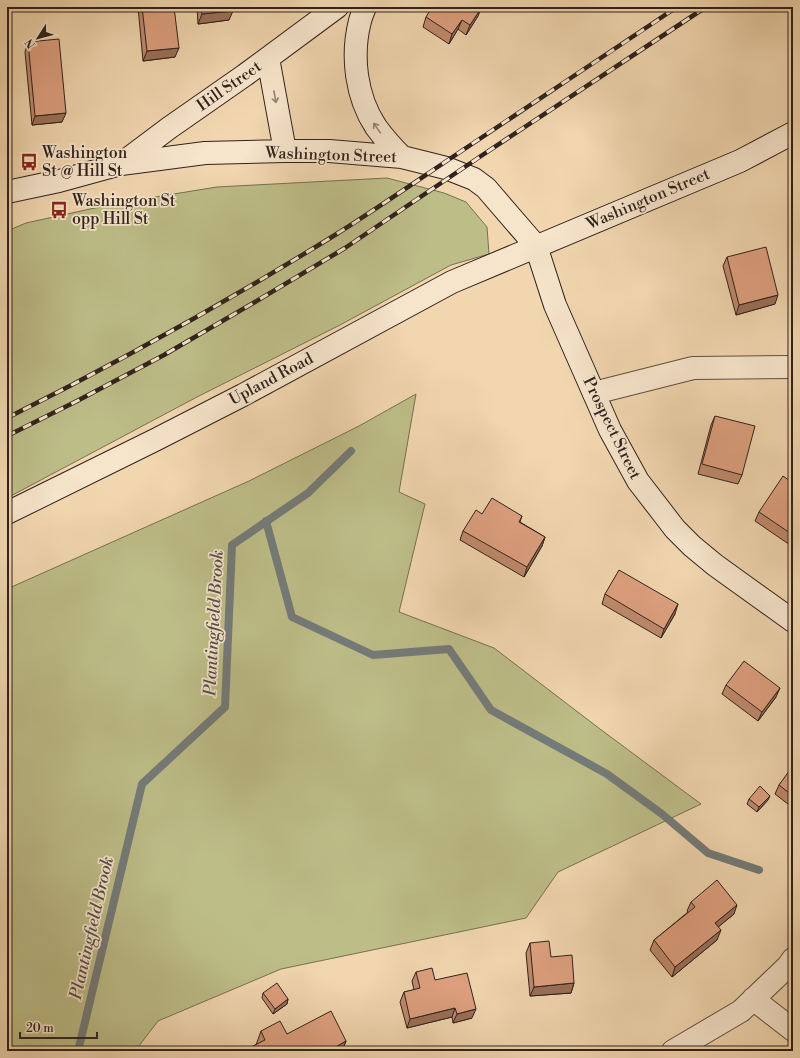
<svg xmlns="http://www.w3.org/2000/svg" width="800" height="1058" font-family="'Libre Bodoni',serif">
  <rect width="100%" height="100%" fill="#f1d6af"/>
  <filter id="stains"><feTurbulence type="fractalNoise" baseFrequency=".005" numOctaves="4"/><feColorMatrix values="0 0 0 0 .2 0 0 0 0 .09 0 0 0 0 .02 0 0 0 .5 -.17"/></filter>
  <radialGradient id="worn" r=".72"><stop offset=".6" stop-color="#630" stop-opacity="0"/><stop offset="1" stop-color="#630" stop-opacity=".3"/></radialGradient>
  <path fill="#bdbd88" stroke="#767052" d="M 387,178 L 444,193 L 466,202 L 487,227 L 489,254 L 451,265 L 340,325 L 197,397 L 7,498 L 7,231 L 26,223 L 90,209 L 149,198 L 217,187 Z
    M 416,394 L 399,492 L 425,504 L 399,612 L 494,648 L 600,729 L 701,804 L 558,872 L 526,918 L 281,969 L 158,1021 L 135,1051 L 7,1051 L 7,589 L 249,481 L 359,426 Z"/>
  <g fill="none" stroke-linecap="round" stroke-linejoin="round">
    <path stroke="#747b79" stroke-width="8" d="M 266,521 L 292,617 L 373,655 L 449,649 L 491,710 L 607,774 L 662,814 L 708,853 L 759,870
      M 78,1051 L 142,784 L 225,707 L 232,545 L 308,493 L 351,451"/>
    <g stroke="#604f42" stroke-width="24">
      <path id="street" d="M 594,393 L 693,368 L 793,367
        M 753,999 L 793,1030
        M 673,1051 L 741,1011 L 788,966 L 793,959"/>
    </g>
    <g stroke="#30221d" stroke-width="24">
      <path id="secondary" d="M 365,7 C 363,12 361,17 360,21 C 351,56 356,97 376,127 C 384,138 393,148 402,157
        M 268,58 L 285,151
        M 121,164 L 169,128 L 245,75 L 337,7
        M 7,192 L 59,181 L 121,164 L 205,153 L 285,151 L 329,151 L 402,157 L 446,168 L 474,179 L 486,188 L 536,246 L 555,305 L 610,430 L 638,481 L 675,529 L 692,546 L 715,565 L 793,621
        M 7,513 L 155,440 L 243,395 L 452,282 L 740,161 L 793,133"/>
    </g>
    <use href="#street" stroke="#f6e4cb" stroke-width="22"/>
    <use href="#secondary" stroke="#f6e4cb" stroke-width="22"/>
    <g stroke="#30221d" stroke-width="4.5">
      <path id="rail" d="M 7,418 C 119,362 228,301 335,235 C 378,208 421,178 463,150 C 534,102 606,55 677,7
        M 7,436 L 77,401 L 164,355 L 255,302 L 345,248 L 481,156 L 706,7"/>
    </g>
    <use href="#rail" stroke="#f6e4cb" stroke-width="3" stroke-dasharray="9" stroke-linecap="butt"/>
  </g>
  <path fill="#bf8a6d" stroke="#30221d" d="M 138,7 L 174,7 L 175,57 L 143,61 Z
    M 197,7 L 232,7 L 229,20 L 198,24 Z
    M 478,16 L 466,35 L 458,29 L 449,44 L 423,27 L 426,17 Z
    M 28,42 L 62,122 L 32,125 L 25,52 Z
    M 727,257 L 775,304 L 736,315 L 723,266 Z
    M 715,416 L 742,475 L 738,484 L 698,474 L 711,425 Z
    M 793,483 L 793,547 L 755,521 L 759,512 Z
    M 482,514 L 522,516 L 520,522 L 545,537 L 542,546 L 524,577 L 460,540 L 463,531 Z
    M 605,594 L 675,614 L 661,638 L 602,604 Z
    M 726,685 L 776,697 L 758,721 L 722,694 Z
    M 793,768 L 793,808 L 775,794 L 779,785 Z
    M 749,799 L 768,800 L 757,812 L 747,804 Z
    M 691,902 L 734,914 L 718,927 L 717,940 L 672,977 L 650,950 L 654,940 L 688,912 L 687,911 Z
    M 530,943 L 551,957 L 574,983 L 571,993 L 530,996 L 526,953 Z
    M 416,972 L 435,980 L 472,1018 L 453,1023 L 452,1017 L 407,1028 L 400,1002 L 404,992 L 414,990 L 412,981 Z
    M 263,993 L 288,999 L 287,1004 L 273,1014 L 262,998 Z
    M 261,1031 L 287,1034 L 346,1041 L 342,1051 L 243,1051 L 256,1045 Z"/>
  <path fill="#9b7059" stroke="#30221d" d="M 482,7 L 478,16 L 466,35 L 470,25 Z
    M 233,11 L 229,20 L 198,24 L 202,14 Z
    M 462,20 L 458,29 L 449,44 L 452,34 Z
    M 179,48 L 175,57 L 143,61 L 147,51 Z
    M 66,113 L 62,122 L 32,125 L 35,116 Z
    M 7,133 L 11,133 L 8,143 L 7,143 Z
    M 778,295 L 775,304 L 736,315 L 739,305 Z
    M 545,537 L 542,546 L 524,577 L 527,567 Z
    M 678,604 L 675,614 L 661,638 L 664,629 Z
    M 780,688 L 776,697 L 758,721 L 762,712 Z
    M 770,796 L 768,800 L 757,812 L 759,807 Z
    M 737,905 L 734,914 L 711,933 L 715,923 Z
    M 721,930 L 717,940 L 672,977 L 675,967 Z
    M 574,983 L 571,993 L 530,996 L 534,987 Z
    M 288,999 L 287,1004 L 273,1014 L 275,1009 Z
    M 455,1008 L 452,1017 L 407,1028 L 410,1019 Z
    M 476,1009 L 472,1018 L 453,1023 L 457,1014 Z
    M 346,1041 L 342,1051 L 331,1051 L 332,1049 Z"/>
  <path fill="#dea07f" stroke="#30221d" d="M 142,7 L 174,7 L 179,48 L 147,51 Z
    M 201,7 L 232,7 L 233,11 L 202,14 Z
    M 432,7 L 482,7 L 470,25 L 462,20 L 452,34 L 426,17 Z
    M 59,39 L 66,113 L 35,116 L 28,42 Z
    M 7,82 L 11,133 L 7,133 Z
    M 766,247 L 778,295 L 739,305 L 727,257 Z
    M 715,416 L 755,426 L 742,475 L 702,464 Z
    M 783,476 L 793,483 L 793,535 L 759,512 Z
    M 492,498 L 522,516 L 519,522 L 545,537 L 527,567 L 463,531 L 476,510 L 482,514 Z
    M 619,570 L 678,604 L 664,629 L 605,594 Z
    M 744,661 L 780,688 L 762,712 L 726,685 Z
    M 792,767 L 793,768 L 793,796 L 779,785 Z
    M 760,786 L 770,796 L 759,807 L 749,799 Z
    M 717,880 L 737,905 L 715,923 L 721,930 L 675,967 L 654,940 L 695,907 L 691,902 Z
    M 549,941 L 551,957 L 572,955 L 574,983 L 534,987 L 530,943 Z
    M 432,968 L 435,980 L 467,973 L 476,1009 L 457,1014 L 455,1008 L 410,1019 L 404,992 L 420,988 L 416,972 Z
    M 277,983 L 288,999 L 275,1009 L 263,993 Z
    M 331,1011 L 346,1041 L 332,1049 L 333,1051 L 243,1051 L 265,1040 L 261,1031 L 280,1021 L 287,1034 Z"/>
  <defs><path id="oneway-shaft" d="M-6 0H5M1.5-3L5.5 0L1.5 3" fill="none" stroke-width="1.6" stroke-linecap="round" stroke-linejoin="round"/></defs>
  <g stroke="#938374">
    <use href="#oneway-shaft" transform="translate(275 97) rotate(80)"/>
    <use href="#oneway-shaft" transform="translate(377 128) rotate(-125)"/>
  </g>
  <defs>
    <g id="bus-bare" transform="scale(1.38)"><path d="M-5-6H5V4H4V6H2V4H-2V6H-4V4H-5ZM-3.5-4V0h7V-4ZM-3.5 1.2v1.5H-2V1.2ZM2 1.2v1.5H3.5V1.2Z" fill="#8f2418" stroke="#f6e4cb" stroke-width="2.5" paint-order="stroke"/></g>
  </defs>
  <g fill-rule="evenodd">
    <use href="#bus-bare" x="29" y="162"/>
    <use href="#bus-bare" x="59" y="210"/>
  </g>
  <g text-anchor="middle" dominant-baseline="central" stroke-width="3.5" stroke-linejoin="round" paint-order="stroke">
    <g font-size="16" fill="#30221d" stroke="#f6e4cb">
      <text transform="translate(229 86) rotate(-35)">Hill Street</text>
      <text transform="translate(331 155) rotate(2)">Washington Street</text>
      <text transform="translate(648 199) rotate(-23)">Washington Street</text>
      <text transform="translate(271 379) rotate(-28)">Upland Road</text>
      <text transform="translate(612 428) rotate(64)">Prospect Street</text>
    </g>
    <g font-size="16" fill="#30221d" stroke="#f6e4cb" text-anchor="start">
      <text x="42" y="153">Washington<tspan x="42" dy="18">St @ Hill St</tspan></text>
      <text x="72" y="201">Washington St<tspan x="72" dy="18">opp Hill St</tspan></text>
    </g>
    <g font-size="17" font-style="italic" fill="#524e4b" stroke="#f6e4cb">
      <text transform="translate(214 623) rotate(-87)">Plantingfield Brook</text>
      <text transform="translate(92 928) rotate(-77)">Plantingfield Brook</text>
    </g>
  </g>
  <rect width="800" height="1058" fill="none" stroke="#f1d6af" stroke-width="24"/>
  <rect x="8" y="8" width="784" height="1042" fill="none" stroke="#30221d" stroke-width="2"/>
  <rect x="12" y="12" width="776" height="1034" fill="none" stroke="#30221d"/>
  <g transform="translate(38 38) rotate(234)" stroke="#f6e4cb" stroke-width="3" paint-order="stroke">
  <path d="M0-3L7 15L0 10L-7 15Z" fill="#30221d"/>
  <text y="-6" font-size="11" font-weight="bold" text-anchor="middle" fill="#30221d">N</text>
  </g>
  <path d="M20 1032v6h77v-6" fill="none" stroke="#30221d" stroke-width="2"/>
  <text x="26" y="1032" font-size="12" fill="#30221d" stroke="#f6e4cb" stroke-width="3" paint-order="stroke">20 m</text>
  <rect width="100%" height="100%" filter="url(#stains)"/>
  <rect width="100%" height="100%" fill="url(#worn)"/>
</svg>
